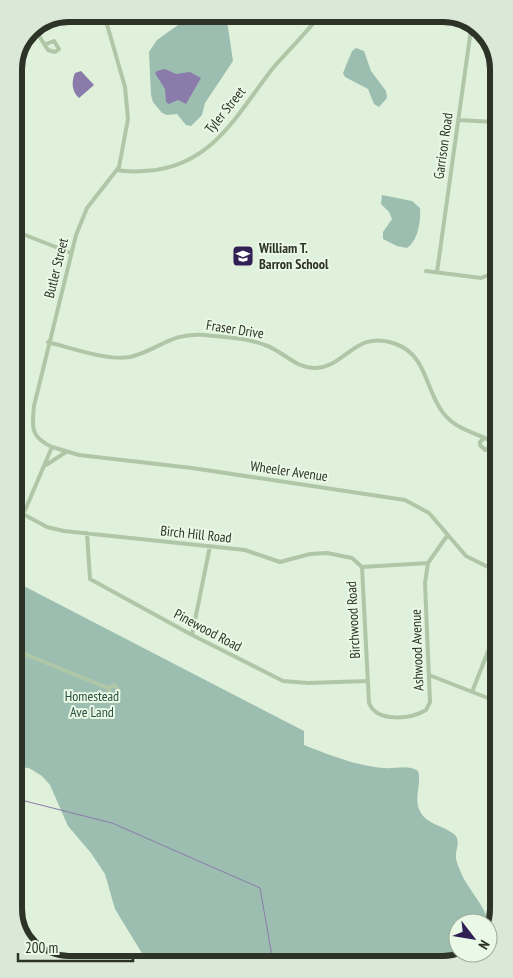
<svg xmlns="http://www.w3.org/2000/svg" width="513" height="978" font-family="'PT Sans Narrow',sans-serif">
  <rect width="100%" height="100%" fill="#dff0db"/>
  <path fill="#9cbeb0" d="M 189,14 L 226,14 L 233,61 L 205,103 L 202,115 L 191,126 L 186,125 L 177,114 L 167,115 L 162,113 L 153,102 L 151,95 L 149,52 L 157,40 L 181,23 Z
    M 356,48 L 364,51 L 371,71 L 386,91 L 387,98 L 379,107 L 374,104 L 368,89 L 345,77 L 343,73 L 352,51 Z
    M 382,195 L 412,201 L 420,208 C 421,221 418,241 407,248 L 397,246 L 383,239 L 383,232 L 392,219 L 389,212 L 381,204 Z
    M 16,582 L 304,731 L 304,745 C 330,755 356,766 384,768 C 395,769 408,764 418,771 C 422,783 414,796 419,809 C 425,825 444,825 455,835 C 461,842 455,850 456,857 C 456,862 460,870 462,875 C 472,896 495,915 489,941 L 488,923 L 458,923 L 458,953 L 474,953 L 465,960 L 148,963 L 115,909 L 105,874 L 91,853 L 68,826 L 50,785 L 42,776 L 29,768 L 17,767 Z"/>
  <path fill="#8a7bab" d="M 165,69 L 176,74 L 190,72 L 201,78 L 186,104 L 178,100 L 169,104 L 166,102 L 165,89 L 155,73 L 157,71 Z
    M 81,71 L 94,85 L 79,98 C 72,92 71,82 75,73 Z"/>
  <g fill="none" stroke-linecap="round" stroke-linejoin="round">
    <path stroke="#8a7bab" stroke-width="1" d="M 17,799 L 112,823 L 260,888 L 273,962"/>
    <path stroke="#b0c7a7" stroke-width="4" d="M 34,28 L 48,50 L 55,52 L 59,49 L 54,41 L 46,44
      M 458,120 L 495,122
      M 118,170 C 130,173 143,171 156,170 C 216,161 239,111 273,68 C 289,50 306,33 321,14
      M 15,231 L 71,253
      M 426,271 L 481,278 L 491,274 L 496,263
      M 437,272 L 471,29 L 474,23
      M 48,342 C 71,348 107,361 130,357 C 159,350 170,332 205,335 C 225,337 247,338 265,345 C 283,351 296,369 316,368 C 347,366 355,329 396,344 C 428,356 425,391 444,414 C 456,429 473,432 489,440 L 490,447 L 485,450 L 480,445 L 480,442 L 484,438
      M 488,439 L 497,419
      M 52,447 L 79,455 L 192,468 L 405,500 L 429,513 L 466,556 L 498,572
      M 46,465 L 66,452
      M 23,514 L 47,527 L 64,531 L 245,550 L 280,562 L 310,554 L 327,553 L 352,558 L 362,567
      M 16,525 L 26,508 L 52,447 C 30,437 32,427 34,406 L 76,235 L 87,208 L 119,167 L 128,119 L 125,87 L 104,14
      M 87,533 L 90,579 L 192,635 L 283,681 L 308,683 L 367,681
      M 362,567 L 369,703 C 377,723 411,719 426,710 L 430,702 L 425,583 L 428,563
      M 362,567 L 428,563 L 447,536
      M 192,635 L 210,546
      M 17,651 L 108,688 L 111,695 L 116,695 L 119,691 L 115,685 L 108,688
      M 429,675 L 498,702
      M 472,692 L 498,626"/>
  </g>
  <defs>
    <g id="school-square" transform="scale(1.125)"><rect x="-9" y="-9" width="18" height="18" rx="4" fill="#312053" stroke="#eaf8e6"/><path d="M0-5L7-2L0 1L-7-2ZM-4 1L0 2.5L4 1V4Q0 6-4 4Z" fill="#fff"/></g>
  </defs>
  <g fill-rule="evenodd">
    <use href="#school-square" x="243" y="256"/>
  </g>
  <g text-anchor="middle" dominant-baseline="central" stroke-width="4" stroke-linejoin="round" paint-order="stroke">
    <g font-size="14" fill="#2d3427" stroke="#eaf8e6">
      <text transform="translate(225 110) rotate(-51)">Tyler Street</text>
      <text transform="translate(443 146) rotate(-82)">Garrison Road</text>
      <text transform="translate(56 268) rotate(-76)">Butler Street</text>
      <text transform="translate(235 329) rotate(9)">Fraser Drive</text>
      <text transform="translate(289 471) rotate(8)">Wheeler Avenue</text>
      <text transform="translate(196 534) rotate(6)">Birch Hill Road</text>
      <text transform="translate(353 620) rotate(-93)">Birchwood Road</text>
      <text transform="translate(208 630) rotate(28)">Pinewood Road</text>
      <text transform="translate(417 650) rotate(-92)">Ashwood Avenue</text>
    </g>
    <g font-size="14" font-weight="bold" fill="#2d3427" stroke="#eaf8e6" text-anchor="start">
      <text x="259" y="248">William T.<tspan x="259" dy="16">Barron School</tspan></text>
    </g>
    <g font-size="14" fill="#2d5144" stroke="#eaf8e6">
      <text x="92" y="696">Homestead<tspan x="92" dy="16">Ave Land</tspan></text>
    </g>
  </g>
  <path d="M0 0H513V978H0ZM69 22H443A47 47 0 0 1 490 69V909A47 47 0 0 1 443 956H69A47 47 0 0 1 22 909V69A47 47 0 0 1 69 22Z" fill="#dbe8d7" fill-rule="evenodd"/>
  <path fill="none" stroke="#2d3427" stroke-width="6" d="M69 22H443A47 47 0 0 1 490 69V909A47 47 0 0 1 443 956H69A47 47 0 0 1 22 909V69A47 47 0 0 1 69 22Z"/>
  <g transform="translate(473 938) rotate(121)"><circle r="24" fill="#eaf8e6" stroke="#9eaa9a"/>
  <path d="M0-4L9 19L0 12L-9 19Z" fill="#312053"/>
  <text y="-8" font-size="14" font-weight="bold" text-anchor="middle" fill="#2d3427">N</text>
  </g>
  <path d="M18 953v8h115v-8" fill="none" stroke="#2d3427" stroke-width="2.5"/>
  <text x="25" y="953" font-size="15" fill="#2d3427" stroke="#eaf8e6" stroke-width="4" paint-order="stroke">200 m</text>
</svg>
